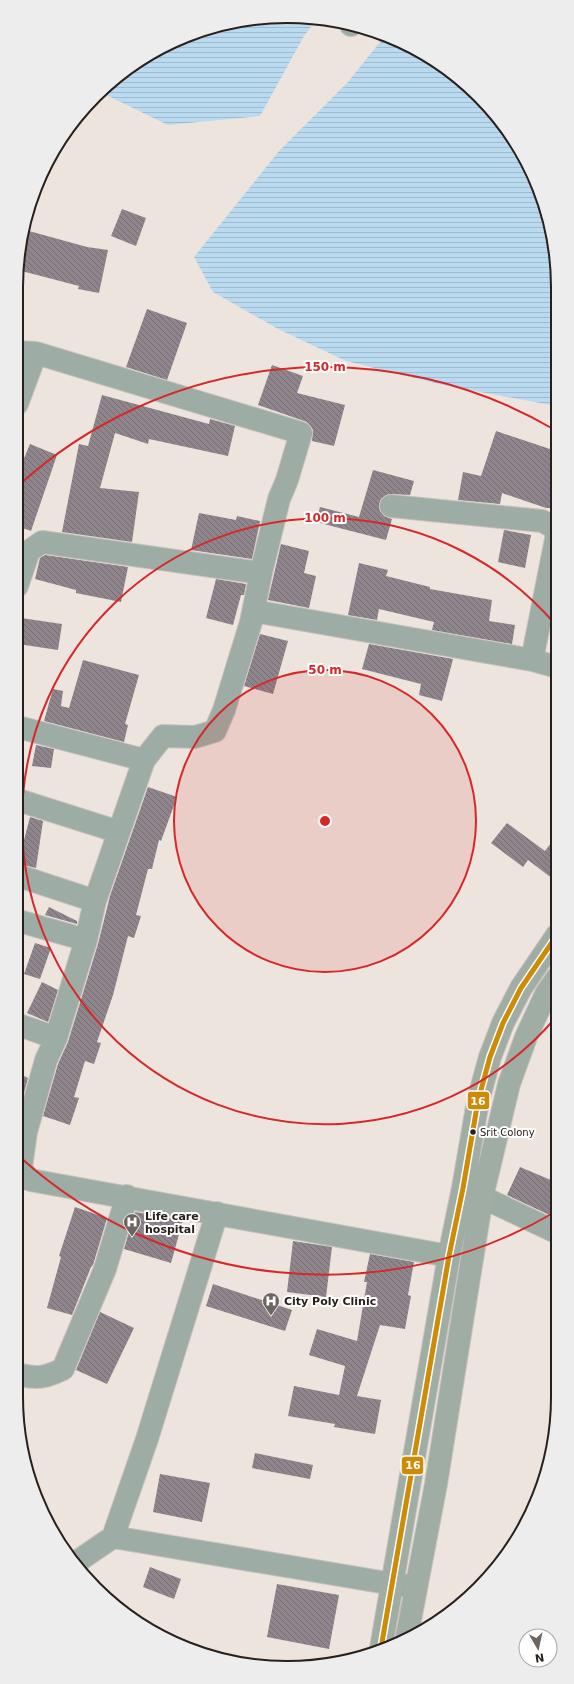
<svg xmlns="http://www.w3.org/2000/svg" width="574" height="1684" font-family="'DejaVu Sans',sans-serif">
  <defs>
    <pattern id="water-rules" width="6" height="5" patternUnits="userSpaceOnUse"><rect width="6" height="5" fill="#badaf0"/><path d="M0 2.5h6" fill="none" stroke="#a0bbcd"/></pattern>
    <pattern id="building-back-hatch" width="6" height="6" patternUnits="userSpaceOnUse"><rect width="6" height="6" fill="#8f868d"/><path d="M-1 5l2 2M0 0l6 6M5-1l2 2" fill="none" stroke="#756d72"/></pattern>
  </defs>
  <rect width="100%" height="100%" fill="#eee4de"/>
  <path fill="url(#water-rules)" d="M 304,17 L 317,19 L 304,36 L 260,116 L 168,125 L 100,92 L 108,83 L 151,52 L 200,30 L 251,18 Z
    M 384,37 L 423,52 L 491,108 L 530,167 L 556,251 L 556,406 L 443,385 L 346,361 L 278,329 L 213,292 L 194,257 L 279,151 L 348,82 Z"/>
  <path fill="url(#building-back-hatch)" d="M 122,209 L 146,218 L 136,246 L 111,236 Z
    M 29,231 L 87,247 L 108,250 L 99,293 L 78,289 L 79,286 L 18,270 Z
    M 147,309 L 187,323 L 167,380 L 126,367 Z
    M 272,365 L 303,376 L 297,393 L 345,405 L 334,446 L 312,441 L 313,430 L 307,422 L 258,405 Z
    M 102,395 L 209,424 L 210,419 L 235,426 L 228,456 L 149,439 L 148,444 L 115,433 L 100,488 L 139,492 L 132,542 L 62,532 L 79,444 L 88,446 Z
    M 496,431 L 556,451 L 556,497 L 553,508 L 546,508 L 502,493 L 500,504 L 458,500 L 463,472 L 481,476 Z
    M 30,444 L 57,455 L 31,531 L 17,526 L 17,475 Z
    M 373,470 L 414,481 L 410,495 L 392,494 L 386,495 L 381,499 L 379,505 L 380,511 L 384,516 L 392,519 L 386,540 L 316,522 L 320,507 L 359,517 Z
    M 199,513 L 236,520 L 237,516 L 260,521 L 252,559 L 191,550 Z
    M 504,530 L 531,535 L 525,568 L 498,562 Z
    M 281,544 L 309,551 L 304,573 L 316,576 L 309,608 L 268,600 Z
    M 45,555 L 128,567 L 121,602 L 76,593 L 76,590 L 35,579 L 40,558 Z
    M 359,563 L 388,570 L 386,576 L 430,587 L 430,589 L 492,600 L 489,621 L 515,625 L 512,644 L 432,630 L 434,622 L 379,609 L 377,620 L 348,615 Z
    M 216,579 L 246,584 L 244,595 L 241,595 L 233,625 L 206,618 Z
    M 21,618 L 62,624 L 58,650 L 18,644 Z
    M 260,634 L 288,641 L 273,694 L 244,686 Z
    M 369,644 L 453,659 L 442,701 L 419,695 L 421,684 L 362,669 Z
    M 83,660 L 139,675 L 125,724 L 128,725 L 124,742 L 44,721 L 53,689 L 63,691 L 61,706 L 69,708 Z
    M 36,745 L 54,749 L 51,768 L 32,766 Z
    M 148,787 L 177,797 L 161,841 L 159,840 L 152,869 L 148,869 L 136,915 L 141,916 L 134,938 L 128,936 L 113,995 L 97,1042 L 101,1043 L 94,1064 L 85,1061 L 74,1097 L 79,1098 L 70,1125 L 43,1116 L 58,1064 L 68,1042 L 98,944 L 110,896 Z
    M 30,817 L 43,821 L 36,868 L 19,864 L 19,859 Z
    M 507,823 L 545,851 L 557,835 L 557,882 L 528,860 L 523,867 L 491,843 Z
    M 49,907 L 77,921 L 77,924 L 45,915 Z
    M 35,943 L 51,948 L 40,979 L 24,974 Z
    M 42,982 L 58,990 L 48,1022 L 27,1013 Z
    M 20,1074 L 28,1078 L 20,1108 Z
    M 520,1167 L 558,1183 L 558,1219 L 507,1195 Z
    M 75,1207 L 107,1218 L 93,1265 L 91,1267 L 72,1315 L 47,1308 L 61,1257 L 59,1256 Z
    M 135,1212 L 183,1220 L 171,1263 L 124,1249 Z
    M 293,1241 L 332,1247 L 326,1297 L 287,1292 Z
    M 370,1254 L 414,1262 L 408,1295 L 411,1296 L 405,1329 L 380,1325 L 357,1396 L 381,1400 L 375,1434 L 334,1427 L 335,1424 L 288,1416 L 294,1386 L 339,1395 L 345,1366 L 309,1355 L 317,1329 L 357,1341 L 367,1282 L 364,1282 Z
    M 213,1284 L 292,1310 L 285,1331 L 206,1306 Z
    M 100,1312 L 134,1328 L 107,1384 L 76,1370 Z
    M 255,1453 L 313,1465 L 310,1479 L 252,1468 Z
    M 160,1474 L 210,1483 L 202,1522 L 153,1512 Z
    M 150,1567 L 181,1579 L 174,1599 L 143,1587 Z
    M 277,1584 L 339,1595 L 329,1649 L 267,1637 Z"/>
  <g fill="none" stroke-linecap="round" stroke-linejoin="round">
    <g stroke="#c9c2bd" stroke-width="24">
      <path id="minor" d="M 351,25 L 351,24
        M 16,352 L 36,353 L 69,363 L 301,433 L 287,480 L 279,499 L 261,573 L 251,622 L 224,710 L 215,731 L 195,737 L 163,736 L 144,760 L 95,901 L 86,940 L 56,1038 L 46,1060 L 26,1132 L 21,1167 L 24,1173 L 30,1180 L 449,1256
        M 17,404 L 36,353
        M 391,506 L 542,521 L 555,528 L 556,534
        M 17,586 L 29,551 L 42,542 L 261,573
        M 254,611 L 532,660 L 557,667
        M 532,660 L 556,539
        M 18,727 L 144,760
        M 18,800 L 119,832
        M 19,876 L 95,901
        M 19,921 L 86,940
        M 19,1025 L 56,1038
        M 482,1197 L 558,1233
        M 21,1375 C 38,1379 47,1377 63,1369 L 105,1269 L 127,1196
        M 113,1537 L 393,1584 L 416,1587
        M 75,1563 L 113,1537 L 147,1439 L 217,1213"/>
    </g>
    <g stroke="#c9c2bd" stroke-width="24">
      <path id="primary" d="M 407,1636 L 436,1484 L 482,1197 L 509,1084 L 526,1037 L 546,994 L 557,978
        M 381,1648 L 449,1256 L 463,1188 L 478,1101 L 490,1057 L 503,1023 L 521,988 L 557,935"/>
    </g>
    <use href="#minor" stroke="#9daca4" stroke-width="22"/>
    <use href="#primary" stroke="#a0ada4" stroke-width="22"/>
    <g stroke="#fff" stroke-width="8">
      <path id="bus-1" d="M 381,1648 L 449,1256 L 463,1188 L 478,1101 L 490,1057 L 503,1023 L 521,988 L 557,935"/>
    </g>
    <use href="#bus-1" stroke="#cd8b06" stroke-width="5"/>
  </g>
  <circle cx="325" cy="821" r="151" fill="#d62828" fill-opacity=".12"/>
  <g fill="none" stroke="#d62828" stroke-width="2">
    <circle cx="325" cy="821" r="151"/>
    <path d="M557 1016A303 303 0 1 1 555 624"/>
    <path d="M555 1212A454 454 0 0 1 21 1158M18 486A454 454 0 0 1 555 430"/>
  </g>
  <defs>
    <g id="hospital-pin" transform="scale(0.9)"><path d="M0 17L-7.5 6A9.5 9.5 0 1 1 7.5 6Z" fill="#6d6560" stroke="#fff"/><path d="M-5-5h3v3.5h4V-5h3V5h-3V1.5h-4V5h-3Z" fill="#fff"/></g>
  </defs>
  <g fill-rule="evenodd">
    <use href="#hospital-pin" x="132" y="1222"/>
    <use href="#hospital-pin" x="271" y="1301"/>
  </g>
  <circle fill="#27201c" stroke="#fff" stroke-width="1.5" cx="473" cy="1132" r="3.5"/>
  <g text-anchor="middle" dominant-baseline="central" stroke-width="4" stroke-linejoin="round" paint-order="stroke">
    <g font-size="10" fill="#27201c" stroke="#fff" text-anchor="start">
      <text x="480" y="1132">Srit Colony</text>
    </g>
    <g font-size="11" font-weight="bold" fill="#27201c" stroke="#fff" text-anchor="start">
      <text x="145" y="1216">Life care<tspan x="145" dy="13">hospital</tspan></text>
      <text x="284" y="1301">City Poly Clinic</text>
    </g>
  </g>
  <path d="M0 0H574V1684H0ZM287 23H287A264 264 0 0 1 551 287V1397A264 264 0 0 1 287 1661H287A264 264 0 0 1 23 1397V287A264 264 0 0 1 287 23Z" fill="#eeeded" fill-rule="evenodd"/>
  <path fill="none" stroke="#27201c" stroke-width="2" d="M287 23H287A264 264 0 0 1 551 287V1397A264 264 0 0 1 287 1661H287A264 264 0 0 1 23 1397V287A264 264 0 0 1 287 23Z"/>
  <circle cx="325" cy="821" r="6" fill="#d62828" stroke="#fff" stroke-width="2"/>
  <g font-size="12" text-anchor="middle" font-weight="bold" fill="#d62828" stroke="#fff" stroke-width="4" stroke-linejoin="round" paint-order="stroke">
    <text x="325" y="371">150 m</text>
    <text x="325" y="522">100 m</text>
    <text x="325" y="674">50 m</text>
  </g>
  <g stroke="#fff" stroke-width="1.5">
    <rect x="467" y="1091" width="23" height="19" rx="4" fill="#cd8b06"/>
    <rect x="401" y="1456" width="23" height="19" rx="4" fill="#cd8b06"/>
  </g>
  <g font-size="11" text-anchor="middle" font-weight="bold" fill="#fff">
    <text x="478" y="1105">16</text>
    <text x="413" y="1469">16</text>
  </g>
  <g transform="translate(538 1648) rotate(171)"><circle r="19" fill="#ffffff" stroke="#a9a6a4"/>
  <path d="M0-3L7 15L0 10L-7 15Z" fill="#6d6560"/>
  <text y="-6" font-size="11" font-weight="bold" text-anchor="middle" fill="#27201c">N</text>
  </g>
</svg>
